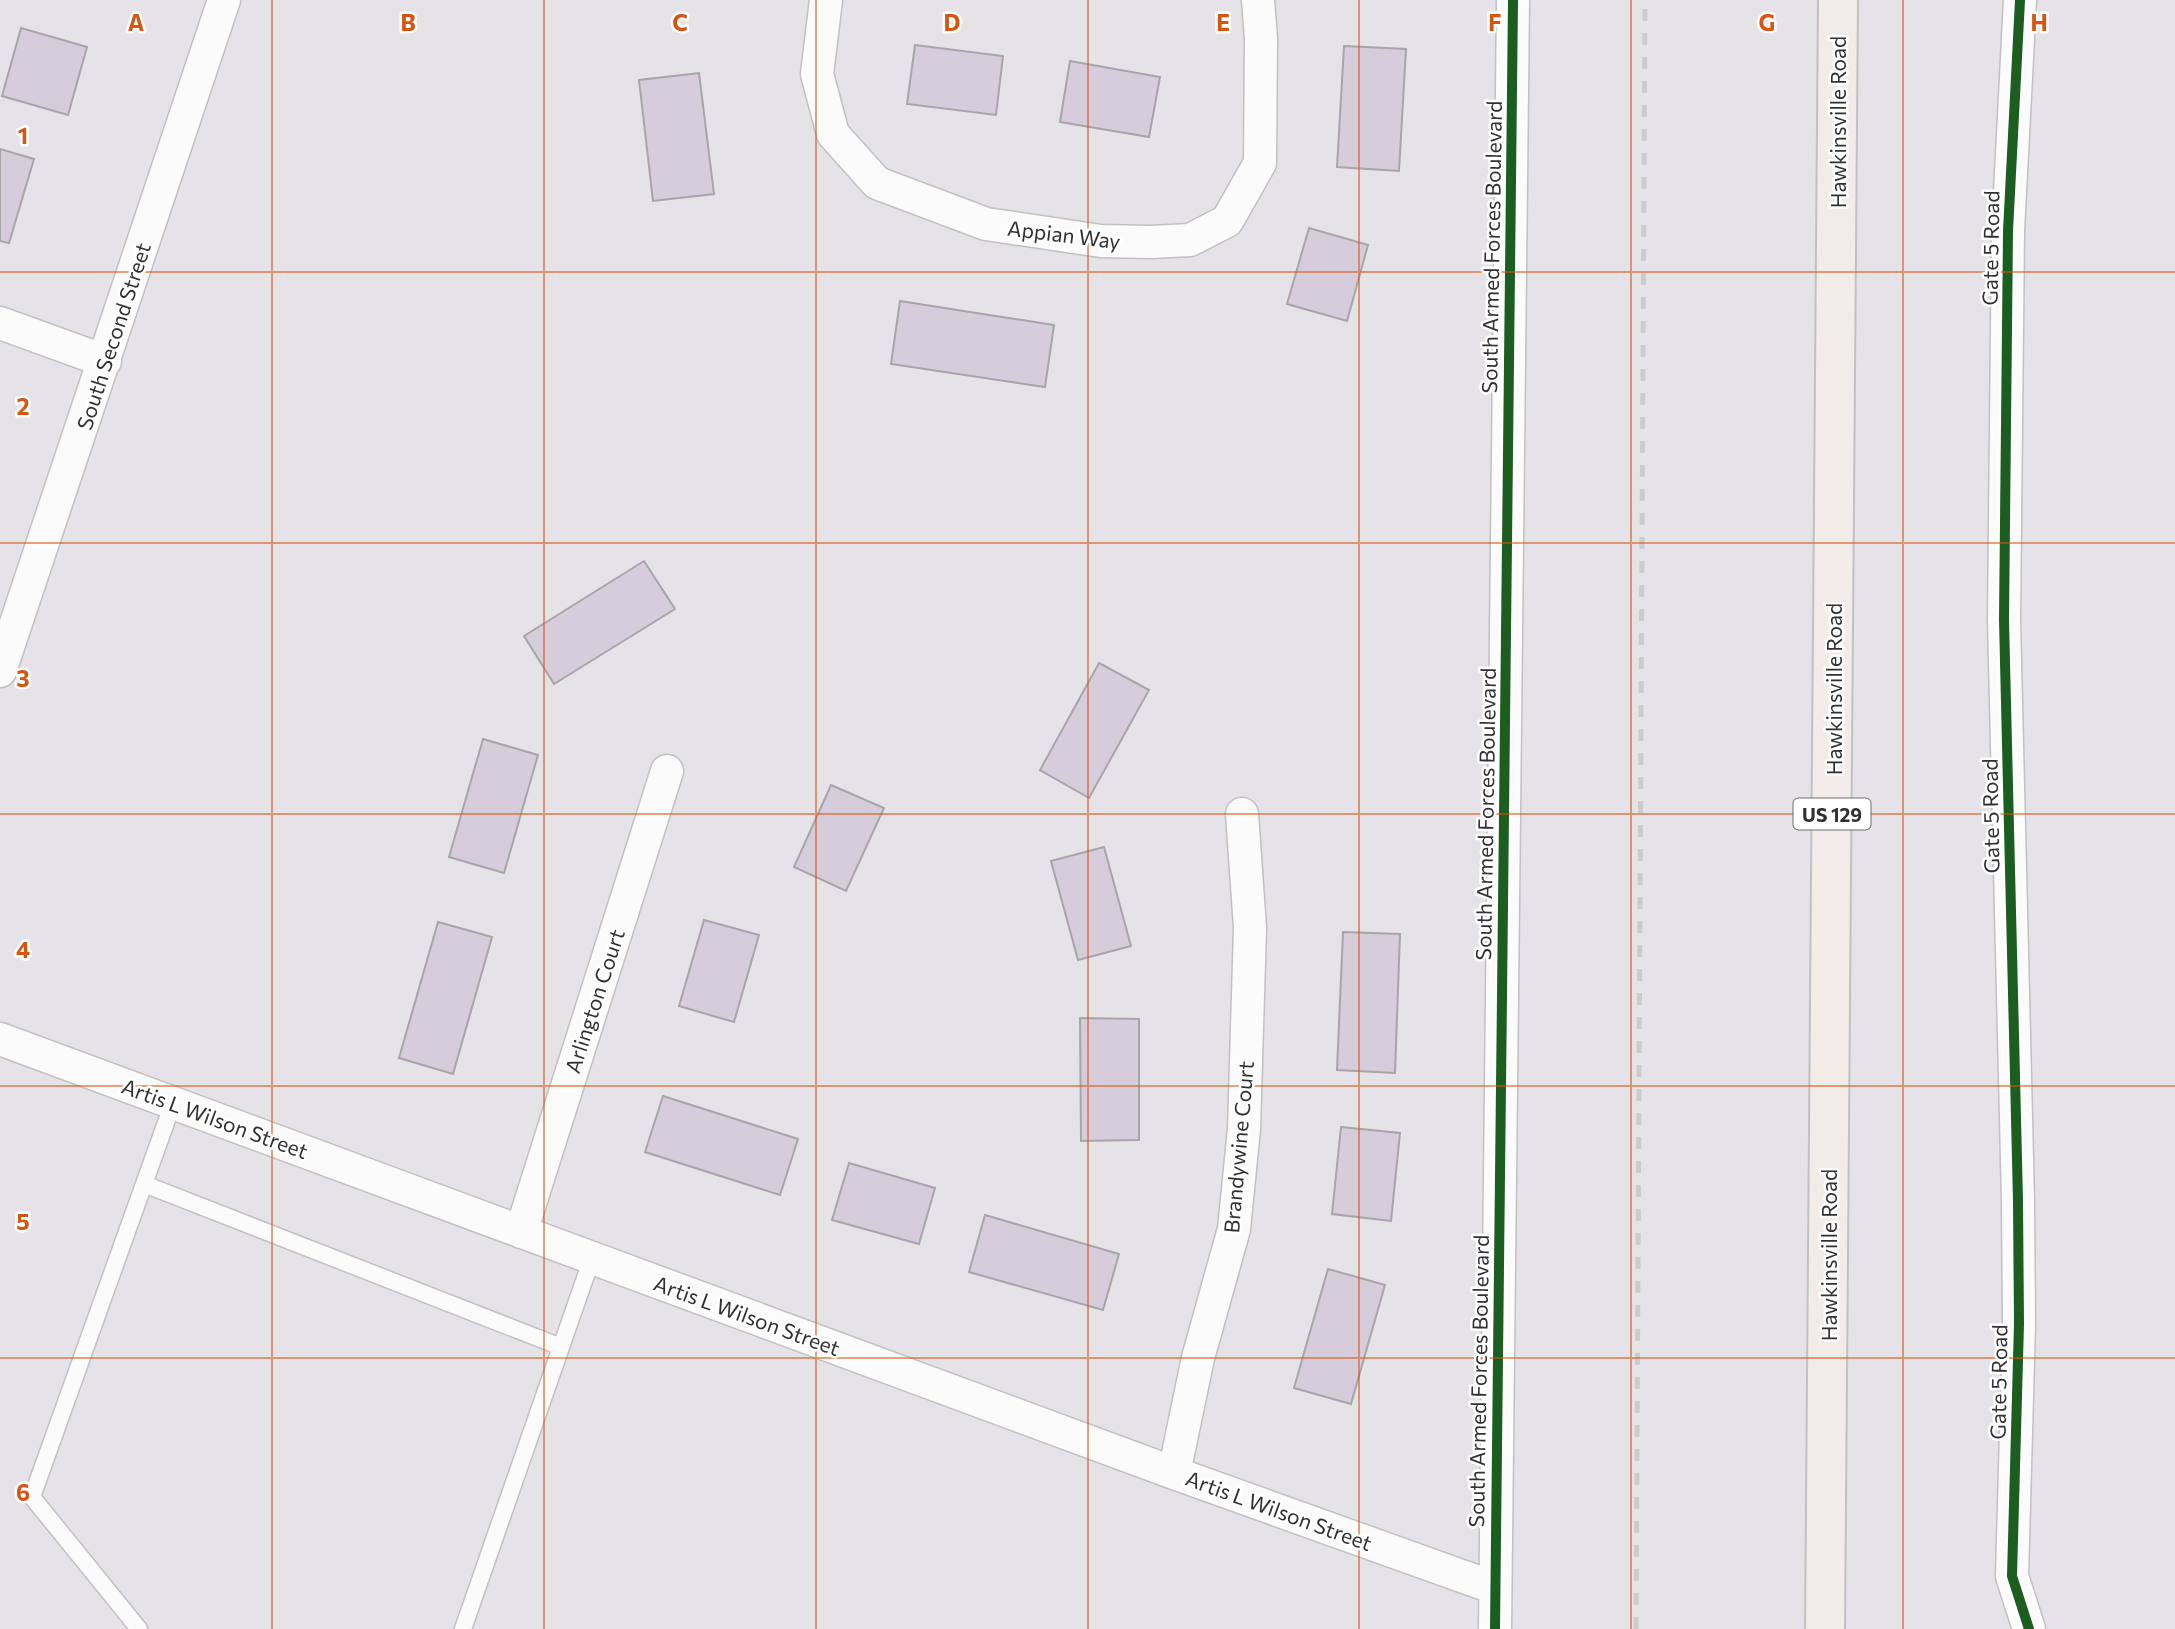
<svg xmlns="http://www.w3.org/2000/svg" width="2175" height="1629" font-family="Commissioner,sans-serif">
  <rect width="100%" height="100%" fill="#e5e3e7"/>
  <path fill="#d6ccdb" stroke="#a7a5a8" stroke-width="2" d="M 21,28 L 87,47 L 68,115 L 2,96 Z
    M 915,45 L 1003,56 L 996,115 L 907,104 Z
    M 1344,46 L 1406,49 L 1399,171 L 1337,167 Z
    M 1070,61 L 1160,77 L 1149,137 L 1060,122 Z
    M 699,73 L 714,194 L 653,201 L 639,80 Z
    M 0,149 L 34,159 L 9,243 L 0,241 Z
    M 1309,228 L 1368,245 L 1347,321 L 1287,304 Z
    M 900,301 L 1054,325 L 1045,387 L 891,364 Z
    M 644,561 L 675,609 L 554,684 L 524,636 Z
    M 1099,663 L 1149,690 L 1089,798 L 1040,770 Z
    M 483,739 L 538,755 L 504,873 L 449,857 Z
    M 831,785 L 884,808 L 846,891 L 794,867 Z
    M 1104,847 L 1131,946 L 1078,960 L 1051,861 Z
    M 704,920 L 759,935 L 734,1022 L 679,1006 Z
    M 438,922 L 492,937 L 453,1074 L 399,1058 Z
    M 1343,932 L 1400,934 L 1395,1073 L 1337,1070 Z
    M 1080,1018 L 1139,1019 L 1139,1140 L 1081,1141 Z
    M 663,1096 L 798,1139 L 780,1195 L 645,1152 Z
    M 1341,1127 L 1400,1133 L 1391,1221 L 1332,1214 Z
    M 849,1163 L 935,1188 L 919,1244 L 832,1220 Z
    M 985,1215 L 1119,1254 L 1103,1310 L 969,1272 Z
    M 1328,1269 L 1385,1285 L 1351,1404 L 1294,1388 Z"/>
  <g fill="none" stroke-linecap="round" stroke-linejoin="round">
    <g stroke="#c1c0c2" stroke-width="19">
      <path id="service" d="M 144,1184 L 561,1347
        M 139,1629 L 32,1497 L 173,1103
        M 463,1629 L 592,1258"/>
    </g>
    <g stroke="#c1c0c2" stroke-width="35">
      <path id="minor" d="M 826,0 L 817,74 L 833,134 L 877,183 L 986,224 L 1101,241 L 1151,242 L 1190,240 L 1227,221 L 1260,163 L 1261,38 L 1258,0
        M 2020,0 L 2008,231 L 2004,620 L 2018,1201 L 2019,1324 L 2012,1576 L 2029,1629
        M 0,323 L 105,361
        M 0,671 L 224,0
        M 0,1039 L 1174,1473 L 1495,1588
        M 521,1232 L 667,771
        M 1174,1473 L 1198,1358 L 1234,1229 L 1244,1129 L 1250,928 L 1242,814
        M 1495,1629 L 1513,0"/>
    </g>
    <g stroke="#c1c0c2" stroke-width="42">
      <path id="primary" d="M 1825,1629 L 1838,0"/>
    </g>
    <use href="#service" stroke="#fbfbfb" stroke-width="16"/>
    <use href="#minor" stroke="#fbfbfb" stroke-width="32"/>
    <use href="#primary" stroke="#f2ece8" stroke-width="38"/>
    <path stroke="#cccbcd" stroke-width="5" stroke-dasharray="12 12" stroke-linecap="butt" d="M 1636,1629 L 1645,0"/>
    <g stroke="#fff" stroke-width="15">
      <path id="cycleway" d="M 2020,0 L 2008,231 L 2004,620 L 2018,1201 L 2019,1324 L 2012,1576 L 2029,1629
        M 1495,1629 L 1513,0"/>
    </g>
    <use href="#cycleway" stroke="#1b5e20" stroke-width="10"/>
  </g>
  <path fill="none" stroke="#d65510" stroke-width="2" stroke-opacity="0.55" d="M 272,0 L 272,1629M 544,0 L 544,1629M 816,0 L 816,1629M 1088,0 L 1088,1629M 1359,0 L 1359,1629M 1631,0 L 1631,1629M 1903,0 L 1903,1629M 0,272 L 2175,272M 0,543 L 2175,543M 0,814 L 2175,814M 0,1086 L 2175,1086M 0,1358 L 2175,1358"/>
  <g text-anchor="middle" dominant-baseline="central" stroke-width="5" stroke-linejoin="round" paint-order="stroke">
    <rect fill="#fff" stroke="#6f6e70" stroke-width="2" x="1793.5" y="798.5" width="77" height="31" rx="5"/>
    <g font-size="19" font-weight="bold" fill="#313032">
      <text x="1832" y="814">US 129</text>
    </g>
    <g font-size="21" fill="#313032" stroke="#fff">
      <text transform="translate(1837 122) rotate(-90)">Hawkinsville Road</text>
      <text transform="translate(1064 234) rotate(7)">Appian Way</text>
      <text transform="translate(1491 247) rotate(-89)">South Armed Forces Boulevard</text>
      <text transform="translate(1990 248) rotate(-89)">Gate 5 Road</text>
      <text transform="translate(113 336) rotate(-72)">South Second Street</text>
      <text transform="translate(1833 689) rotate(-90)">Hawkinsville Road</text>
      <text transform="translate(1485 814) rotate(-89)">South Armed Forces Boulevard</text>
      <text transform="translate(1990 816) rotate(-91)">Gate 5 Road</text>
      <text transform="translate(594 1001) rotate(-72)">Arlington Court</text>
      <text transform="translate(215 1118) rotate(20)">Artis L Wilson Street</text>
      <text transform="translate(1238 1147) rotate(-85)">Brandywine Court</text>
      <text transform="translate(1828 1255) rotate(-90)">Hawkinsville Road</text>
      <text transform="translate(747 1315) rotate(20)">Artis L Wilson Street</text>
      <text transform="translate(1478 1381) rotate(-89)">South Armed Forces Boulevard</text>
      <text transform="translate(1998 1382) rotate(-89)">Gate 5 Road</text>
      <text transform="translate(1279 1510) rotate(20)">Artis L Wilson Street</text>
    </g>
  </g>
  <g font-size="23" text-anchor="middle" font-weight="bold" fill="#d65510" stroke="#fff" stroke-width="5" stroke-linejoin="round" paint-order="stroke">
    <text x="136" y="31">A</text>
    <text x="408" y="31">B</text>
    <text x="680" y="31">C</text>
    <text x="952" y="31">D</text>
    <text x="1223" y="31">E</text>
    <text x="1495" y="31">F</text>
    <text x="1767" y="31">G</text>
    <text x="2039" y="31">H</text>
    <text x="23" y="144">1</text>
    <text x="23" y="415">2</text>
    <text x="23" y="687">3</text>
    <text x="23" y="958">4</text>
    <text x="23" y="1230">5</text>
    <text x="23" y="1501">6</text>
  </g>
</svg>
